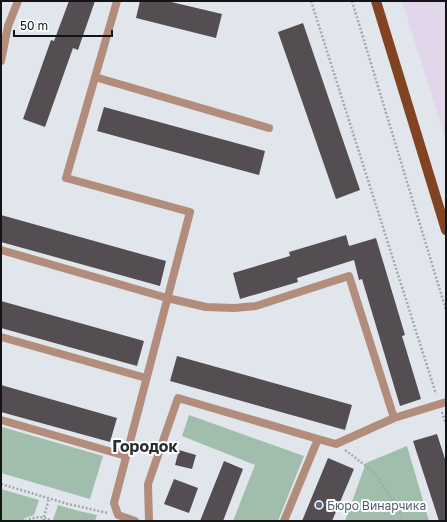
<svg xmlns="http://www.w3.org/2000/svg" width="447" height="522" font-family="'Golos Text',sans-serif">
  <rect width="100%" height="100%" fill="#e1e6ed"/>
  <path fill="#e2d6eb" d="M 402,1 L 446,1 L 446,141 Z"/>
  <path fill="#a1bdac" d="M 189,415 L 304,456 L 278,521 L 233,521 L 255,465 L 182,436 Z
    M 2,427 L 103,456 L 90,499 L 1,473 L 1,430 Z
    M 407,446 L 429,521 L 345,521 L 366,463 Z
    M 1,489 L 39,500 L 34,515 L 25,518 L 22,521 L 1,521 Z
    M 58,505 L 79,511 L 97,515 L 95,521 L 55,521 L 53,520 Z"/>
  <path fill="#544d51" d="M 69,1 L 95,1 L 78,50 L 73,48 L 45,127 L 23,119 L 51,40 L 54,41 Z
    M 140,1 L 167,1 L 222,14 L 216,38 L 136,18 Z
    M 303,23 L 360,190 L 336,199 L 278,32 Z
    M 104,107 L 265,151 L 259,175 L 97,131 Z
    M 1,215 L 166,261 L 160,286 L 1,242 Z
    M 346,235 L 349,246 L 376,238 L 405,335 L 402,336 L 421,399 L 400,406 L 362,279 L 359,280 L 354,260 L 297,278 L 298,282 L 240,299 L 233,273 L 290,256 L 289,252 Z
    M 1,301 L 144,341 L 137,366 L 1,328 Z
    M 177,356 L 352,405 L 345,430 L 170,381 Z
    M 1,385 L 117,418 L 110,442 L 1,412 Z
    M 437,434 L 446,462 L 446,521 L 439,521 L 413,441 Z
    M 179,450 L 196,455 L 192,469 L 175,465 Z
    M 328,458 L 354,469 L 332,521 L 302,521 Z
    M 224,461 L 243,469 L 223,521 L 200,521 Z
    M 174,479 L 198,488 L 189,513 L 164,504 Z"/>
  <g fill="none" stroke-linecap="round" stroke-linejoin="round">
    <path stroke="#a3a7ac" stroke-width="2.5" stroke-dasharray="2 2" stroke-linecap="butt" d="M 244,1 L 302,1
      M 311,1 L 436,394
      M 352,1 L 446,310
      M 442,412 L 446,425
      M 345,450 L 374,472 L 399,510 L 403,521
      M 1,484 L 68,504 L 108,513
      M 25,521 C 36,516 42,516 52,521
      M 43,521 L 49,498"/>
    <path stroke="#b28d7c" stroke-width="8" d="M 117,1 L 66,178 L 190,212 L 114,503 L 118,515 L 135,521
      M 1,61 L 8,26 L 18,1
      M 95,77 L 269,128
      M 1,250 L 167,298 L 206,307 L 234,308 L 256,306 L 349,276 L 394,418
      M 1,337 L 146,378
      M 1,420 L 126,456
      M 149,521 L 148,484 L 178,398 L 318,439
      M 284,521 L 318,439 L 336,444 L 394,418 L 446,402"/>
    <path stroke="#814322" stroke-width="10" d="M 376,1 L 446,230"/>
  </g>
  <circle fill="#5c6f8a" stroke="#fff" stroke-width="1.5" cx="319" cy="505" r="4"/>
  <g text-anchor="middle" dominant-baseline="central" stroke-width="4" stroke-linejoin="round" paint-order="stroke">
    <g font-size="12" fill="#4e5e75" stroke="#fff" text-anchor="start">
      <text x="327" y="505">Бюро Винарчика</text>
    </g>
    <g font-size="16" font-weight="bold" fill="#292c31" stroke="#fff">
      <text x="145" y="446">Городок</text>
    </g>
  </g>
  <rect width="447" height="522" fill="none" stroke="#121416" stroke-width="4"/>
  <path d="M14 30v6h98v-6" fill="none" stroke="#121416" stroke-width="2"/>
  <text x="20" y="30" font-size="12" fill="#121416" stroke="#ffffff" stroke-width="3" paint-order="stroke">50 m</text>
</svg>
